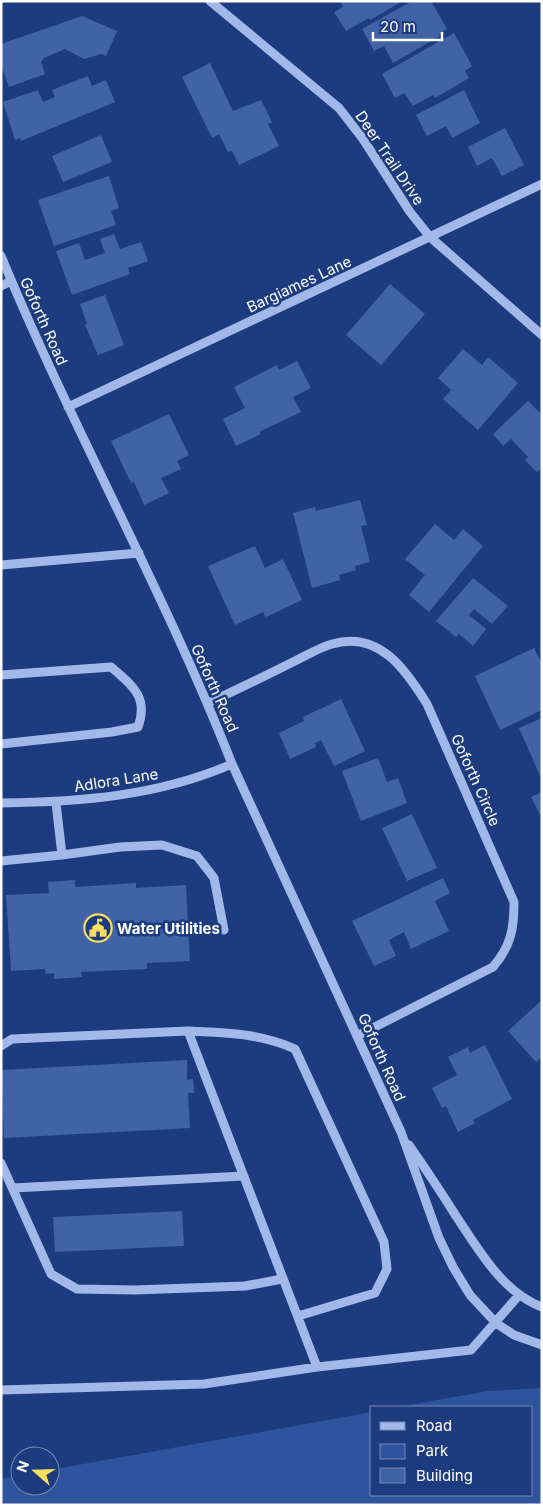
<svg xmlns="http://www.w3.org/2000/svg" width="543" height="1506" font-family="Inter,sans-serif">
  <rect width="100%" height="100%" fill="#1d3c7f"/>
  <path fill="#30539e" d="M 542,1388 L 542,1505 L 1,1505 L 1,1479 L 20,1475 L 20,1486 L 50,1486 L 50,1470 L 372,1412 L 372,1495 L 532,1495 L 532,1407 L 398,1407 L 488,1391 Z"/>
  <path fill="#4162a7" d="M 340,1 L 403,1 L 370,20 L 369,18 L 346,31 L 334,12 L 343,7 Z
    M 412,1 L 431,1 L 447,29 L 439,34 L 440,36 L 393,63 L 384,46 L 374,51 L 362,29 Z
    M 82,16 L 117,31 L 106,56 L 101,54 L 84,59 L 65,49 L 44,58 L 41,62 L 45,74 L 9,87 L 1,65 L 1,44 Z
    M 454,33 L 472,66 L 465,71 L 469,78 L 435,98 L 433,95 L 413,106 L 404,93 L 395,98 L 382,74 Z
    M 210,63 L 233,111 L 261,100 L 272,122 L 268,124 L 279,146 L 239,165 L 232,151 L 228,152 L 219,134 L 212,138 L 182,77 Z
    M 88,76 L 92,86 L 106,80 L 115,102 L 21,141 L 20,138 L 15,140 L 3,102 L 38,90 L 43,102 L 55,97 L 52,90 Z
    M 464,90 L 480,123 L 452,138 L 446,126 L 427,136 L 416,115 Z
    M 505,128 L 524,165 L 502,176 L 492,158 L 477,166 L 468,147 Z
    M 101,135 L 112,162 L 63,182 L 52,156 Z
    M 109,176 L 119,208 L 111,211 L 116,225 L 54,246 L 38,200 Z
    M 114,234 L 120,249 L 141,242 L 148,261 L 128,268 L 130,274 L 72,295 L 56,251 L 79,243 L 85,260 L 105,253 L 100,239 Z
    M 390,284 L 425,314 L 381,365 L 346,335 Z
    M 105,295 L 124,345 L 98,355 L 85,325 L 87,324 L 80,304 Z
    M 463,349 L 482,365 L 488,357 L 518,383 L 478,430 L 443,399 L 451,390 L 438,378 Z
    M 297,361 L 311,388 L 293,397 L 301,412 L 259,432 L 261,434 L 236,446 L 223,419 L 245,408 L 234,387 L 277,365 L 279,370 Z
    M 528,401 L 542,415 L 542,468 L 537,472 L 525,460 L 528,457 L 511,439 L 503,446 L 493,434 Z
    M 169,414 L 189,455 L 177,461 L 181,469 L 161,478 L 169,493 L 144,505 L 134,482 L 131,483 L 111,441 Z
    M 360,500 L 367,525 L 361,526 L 370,562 L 355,566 L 356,570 L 339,575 L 340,580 L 312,588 L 293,513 L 315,507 L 316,511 Z
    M 435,524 L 454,540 L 463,529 L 483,546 L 429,612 L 409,595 L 425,575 L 405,559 Z
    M 255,546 L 265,568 L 283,559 L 302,600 L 266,617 L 263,612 L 235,625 L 208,566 Z
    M 473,578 L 508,606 L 492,624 L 474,609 L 469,615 L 486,629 L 473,646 L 459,634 L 456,637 L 436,621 Z
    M 534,648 L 542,664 L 542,710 L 500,730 L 475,676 Z
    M 341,699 L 365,751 L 334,766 L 321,740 L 315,743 L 316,747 L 290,759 L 279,733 L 304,721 L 303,717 Z
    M 542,718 L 542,780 L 519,728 Z
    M 378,758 L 387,782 L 398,778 L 407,803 L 361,821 L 342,771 Z
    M 542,792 L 542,818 L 531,797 Z
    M 412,814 L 437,868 L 407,881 L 382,828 Z
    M 443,878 L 450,893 L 435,901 L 449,931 L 411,949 L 404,932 L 389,940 L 396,956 L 374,966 L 352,921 Z
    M 75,880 L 75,887 L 136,883 L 136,888 L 186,885 L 190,961 L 147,963 L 147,969 L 81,972 L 82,977 L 54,979 L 54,973 L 46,974 L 45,969 L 11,971 L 6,895 L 49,893 L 48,882 Z
    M 542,1000 L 542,1057 L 536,1062 L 508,1031 Z
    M 485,1045 L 512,1099 L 473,1120 L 475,1123 L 458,1132 L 446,1106 L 442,1108 L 432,1088 L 457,1075 L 448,1057 L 468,1047 L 470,1053 Z
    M 187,1060 L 187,1080 L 193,1079 L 194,1093 L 188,1093 L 190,1128 L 4,1138 L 1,1070 Z
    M 182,1211 L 184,1246 L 55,1252 L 53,1217 Z"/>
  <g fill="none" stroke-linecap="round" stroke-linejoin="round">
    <path stroke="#a1b8e9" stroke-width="9" d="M 210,1 L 339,108 L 363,139 L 410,212 L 430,237 L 542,335
      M 1,256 C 72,428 164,591 232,764 L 401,1132 L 439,1238 L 453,1267 L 470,1295 L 496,1323 L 514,1335 L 542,1345
      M 1,286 L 11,281
      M 68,407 L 542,184
      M 1,565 L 139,553
      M 1,675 L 111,667 C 132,685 149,697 138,727 L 112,732 L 1,744
      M 208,703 C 236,690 263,677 291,663 C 304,657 318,648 332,644 C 379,630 406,670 427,704 L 514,902 C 514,929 511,946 493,967 L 357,1036
      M 1,803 C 80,802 159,796 232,764
      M 56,803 L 62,855 L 120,847 L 162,845 L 197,856 L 214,878 L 224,930
      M 1,861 L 62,855
      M 188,1031 C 226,1033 260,1033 295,1049 L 384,1242 L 387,1269 L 375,1293 L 298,1316
      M 1,1046 L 12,1039 L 188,1031 L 317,1367
      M 409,1145 C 425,1168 441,1192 456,1216 C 479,1250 502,1292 542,1307
      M 1,1163 L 51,1274 L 77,1289 L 135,1290 L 245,1286 L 282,1279
      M 13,1188 L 244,1176
      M 1,1390 L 204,1384 L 317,1367 L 471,1350 L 519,1295"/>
  </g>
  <defs>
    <g id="civic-ring" transform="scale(1.4375)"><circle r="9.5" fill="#1d3c7f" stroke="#f8df5f" stroke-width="1.5"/><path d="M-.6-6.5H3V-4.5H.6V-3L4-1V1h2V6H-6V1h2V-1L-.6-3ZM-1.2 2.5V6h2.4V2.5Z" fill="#f8df5f"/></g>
  </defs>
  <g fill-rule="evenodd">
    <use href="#civic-ring" x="98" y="928"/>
  </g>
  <g text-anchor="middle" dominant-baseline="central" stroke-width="5" stroke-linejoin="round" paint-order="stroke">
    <g font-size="15" fill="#fff" stroke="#1d3c7f">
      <text transform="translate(390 158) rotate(56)">Deer Trail Drive</text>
      <text transform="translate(299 284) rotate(-25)">Bargiames Lane</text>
      <text transform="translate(44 321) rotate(66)">Goforth Road</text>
      <text transform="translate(215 688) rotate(66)">Goforth Road</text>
      <text transform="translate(116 780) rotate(-9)">Adlora Lane</text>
      <text transform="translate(476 780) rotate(66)">Goforth Circle</text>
      <text transform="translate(382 1057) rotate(66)">Goforth Road</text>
    </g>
    <g font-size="15" font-weight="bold" fill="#fff" stroke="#1d3c7f" text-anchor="start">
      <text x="117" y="928">Water Utilities</text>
    </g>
  </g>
  <rect width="543" height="1506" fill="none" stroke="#ffffff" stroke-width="5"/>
  <rect x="370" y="1406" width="162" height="90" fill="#1d3c7f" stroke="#778ab2"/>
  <rect x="380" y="1422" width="25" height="8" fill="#a1b8e9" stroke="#778ab2"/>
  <text x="416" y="1431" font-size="15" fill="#ffffff">Road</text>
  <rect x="380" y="1444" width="25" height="15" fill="#30539e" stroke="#778ab2"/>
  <text x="416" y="1456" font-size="15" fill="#ffffff">Park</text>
  <rect x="380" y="1468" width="25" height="15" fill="#4162a7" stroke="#778ab2"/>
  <text x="416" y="1481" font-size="15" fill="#ffffff">Building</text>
  <g transform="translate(35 1471) rotate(290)"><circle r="24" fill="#1d3c7f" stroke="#778ab2"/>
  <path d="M0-4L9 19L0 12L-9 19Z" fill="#f8df5f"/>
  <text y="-8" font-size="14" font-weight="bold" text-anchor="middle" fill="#ffffff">N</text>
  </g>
  <path d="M373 32v8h69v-8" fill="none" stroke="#ffffff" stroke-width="2.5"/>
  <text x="380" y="32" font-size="15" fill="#ffffff" stroke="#1d3c7f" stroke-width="4" paint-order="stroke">20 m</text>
</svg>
